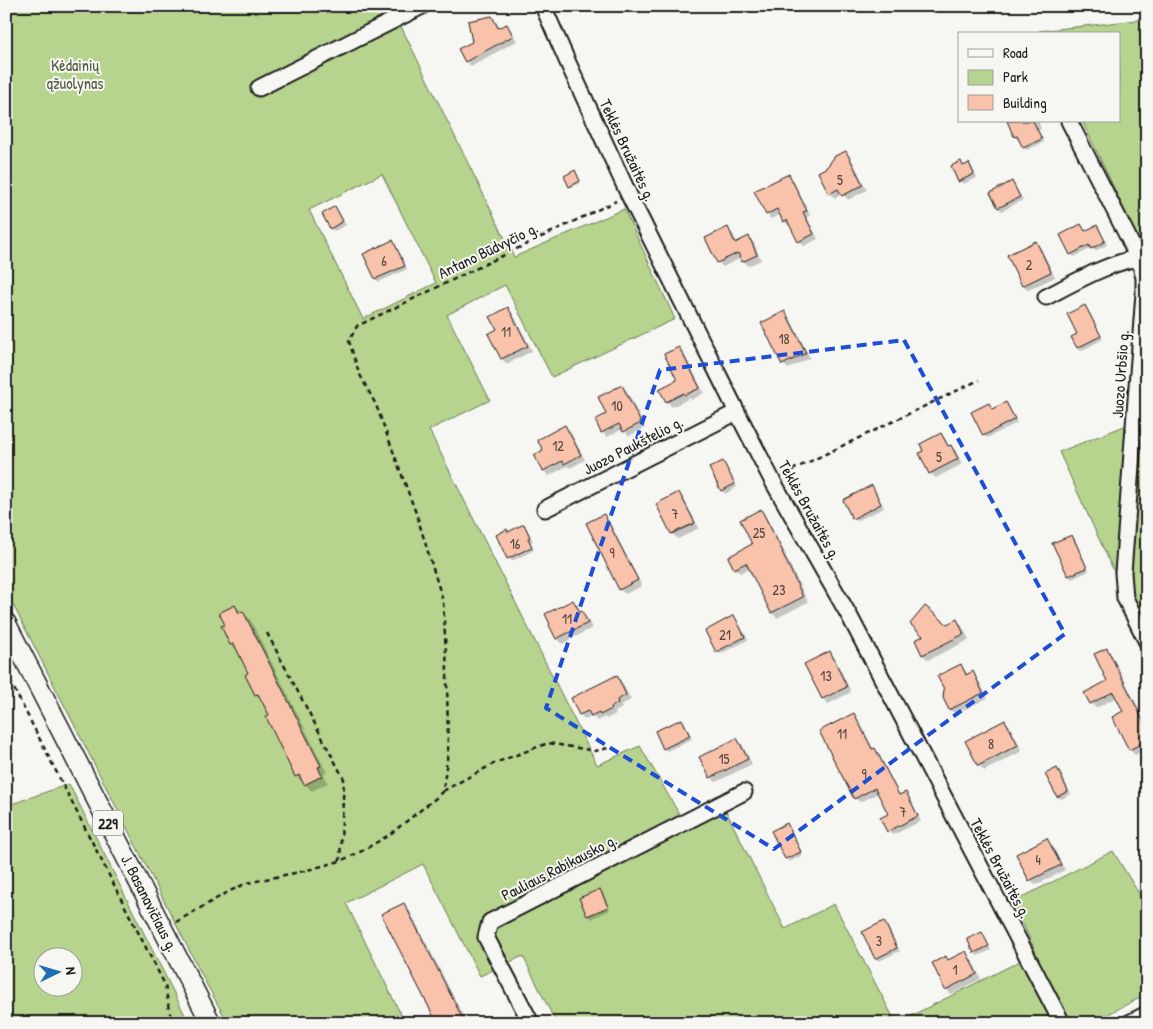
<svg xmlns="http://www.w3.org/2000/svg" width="1153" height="1029" font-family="'Patrick Hand',sans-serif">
  <rect width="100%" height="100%" fill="#f6f6f2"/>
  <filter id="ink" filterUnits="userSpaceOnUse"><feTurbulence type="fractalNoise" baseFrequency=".02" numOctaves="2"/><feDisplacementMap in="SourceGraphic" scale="10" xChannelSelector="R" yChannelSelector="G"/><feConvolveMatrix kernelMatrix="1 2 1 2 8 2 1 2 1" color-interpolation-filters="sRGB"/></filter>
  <g filter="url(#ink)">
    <path fill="#b6d48d" stroke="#697854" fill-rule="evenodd" d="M 6,6 L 399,6 L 393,10 L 514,257 L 624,209 L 675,319 L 552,377 L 505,285 L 447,315 L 490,400 L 429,430 L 597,765 L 640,746 L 682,819 L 725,809 L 785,929 L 834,904 L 896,1023 L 556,1023 L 523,956 L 480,976 L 423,864 L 346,903 L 405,1023 L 228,1023 L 207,985 L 6,591 ZM 382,174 L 436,283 L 363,319 L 309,210 Z
      M 1147,19 L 1147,257 L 1082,121 L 1119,121 L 1119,34 L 1040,34 L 1039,31 Z
      M 1147,363 L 1147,643 L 1059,452 L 1142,419 Z
      M 69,784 L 189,1023 L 6,1023 L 6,806 ZM 42,956 L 72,956 L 72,986 L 42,986 Z
      M 1113,851 L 1147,907 L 1147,994 L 1091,1023 L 897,1023 L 1036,953 L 1013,902 Z"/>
    <path fill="#0003" d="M 492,18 L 497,23 L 500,29 L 506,25 L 511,30 L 517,41 L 471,66 L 466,61 L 473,43 Z
      M 1013,121 L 1038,121 L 1041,129 L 1038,130 L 1044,142 L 1027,150 L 1024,147 L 1020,139 L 1018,140 L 1015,136 Z
      M 846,153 L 851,158 L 867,190 L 848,200 L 843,194 L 835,198 L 830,193 L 828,168 Z
      M 961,163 L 964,166 L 969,164 L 972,167 L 977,178 L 963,184 L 960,181 Z
      M 576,173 L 581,183 L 571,187 L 570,186 Z
      M 788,176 L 793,180 L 810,215 L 807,217 L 818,239 L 804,246 L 799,241 L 791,225 L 789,226 L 784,221 L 781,214 L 771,219 L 767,214 Z
      M 1012,182 L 1015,186 L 1023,200 L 1002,211 L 999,208 L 991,193 Z
      M 335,208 L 338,211 L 346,225 L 334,231 L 331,228 Z
      M 1081,225 L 1086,232 L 1097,226 L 1100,230 L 1107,245 L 1095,251 L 1092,248 L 1074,257 L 1071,254 Z
      M 728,229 L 733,234 L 737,243 L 749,238 L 754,243 L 761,260 L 748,266 L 741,258 L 723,267 L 718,262 Z
      M 393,242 L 396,245 L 407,269 L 379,282 L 376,279 Z
      M 1036,243 L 1041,248 L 1055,277 L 1028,290 L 1023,285 Z
      M 1085,306 L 1088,310 L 1103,339 L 1081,351 L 1078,348 L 1079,334 Z
      M 508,309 L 513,314 L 532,351 L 507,364 L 502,359 L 489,334 L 499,330 Z
      M 785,313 L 790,318 L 810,358 L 788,369 L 783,364 Z
      M 679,348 L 684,353 L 704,393 L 691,400 L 690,398 L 672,407 L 667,401 L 661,389 L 679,380 Z
      M 622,386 L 627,391 L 645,428 L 629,436 L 623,429 L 607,437 L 602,432 L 608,415 Z
      M 1006,403 L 1009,407 L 1017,423 L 987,438 L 984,435 L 988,405 L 993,410 Z
      M 565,426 L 570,431 L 585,460 L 570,468 L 567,466 L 549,476 L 544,471 L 536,455 L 544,451 Z
      M 941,434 L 946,440 L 949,447 L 951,446 L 956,451 L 962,464 L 936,478 L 930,473 Z
      M 723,462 L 726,466 L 737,487 L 725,494 L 722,490 L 711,469 Z
      M 872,487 L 875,490 L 884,508 L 856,521 L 853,518 Z
      M 679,493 L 684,499 L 699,528 L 678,539 L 672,534 L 658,504 Z
      M 760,510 L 765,515 L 787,557 L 786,557 L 808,602 L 777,618 L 772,613 L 750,568 L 740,573 L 735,568 L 754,545 Z
      M 604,516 L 609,521 L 642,586 L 625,594 L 620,589 Z
      M 524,526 L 527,529 L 533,541 L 530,542 L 534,550 L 512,561 L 508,558 L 509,533 Z
      M 1071,536 L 1075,539 L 1089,571 L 1072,579 L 1069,576 Z
      M 573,601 L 578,606 L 581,613 L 587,618 L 592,628 L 562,644 L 557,639 Z
      M 235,606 L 250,619 L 327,773 L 324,774 L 328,783 L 312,791 L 296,776 L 270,716 L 262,701 L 256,694 L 250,674 L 238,651 L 231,645 L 226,625 Z
      M 734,617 L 737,620 L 748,640 L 720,654 L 717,651 Z
      M 957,621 L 962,626 L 969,640 L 928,660 L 923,655 L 916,640 Z
      M 1106,650 L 1112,655 L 1147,725 L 1147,749 L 1135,755 L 1130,750 L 1114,717 L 1125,712 L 1117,697 L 1096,708 L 1091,703 L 1109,681 Z
      M 830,653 L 835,658 L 851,692 L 828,704 L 823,698 Z
      M 960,665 L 965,670 L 968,675 L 972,673 L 977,678 L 988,698 L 955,714 L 950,709 Z
      M 617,677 L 622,682 L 631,700 L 621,705 L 622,708 L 615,712 L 616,714 L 606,719 L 605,717 L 597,721 L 593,716 L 585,720 L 580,714 Z
      M 854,715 L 858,719 L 874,750 L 879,754 L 900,796 L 905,793 L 910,798 L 921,821 L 893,835 L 888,831 L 890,814 L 879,793 L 860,802 L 855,798 Z
      M 681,720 L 685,723 L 692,739 L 667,751 L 664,748 Z
      M 1005,721 L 1010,726 L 1022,751 L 984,771 L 979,765 Z
      M 737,739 L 742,744 L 752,764 L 716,782 L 711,777 L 701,757 Z
      M 1057,769 L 1060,772 L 1071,794 L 1061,799 L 1058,796 Z
      M 1147,785 L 1147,796 L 1142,787 Z
      M 787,825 L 790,828 L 803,855 L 789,862 L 786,858 Z
      M 1047,840 L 1052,845 L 1065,870 L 1036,885 L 1031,880 Z
      M 600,890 L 603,893 L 610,910 L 591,919 L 588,915 L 581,898 Z
      M 403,905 L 410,911 L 467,1023 L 438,1023 Z
      M 884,922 L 887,925 L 900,951 L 879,961 L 876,958 Z
      M 981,933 L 984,936 L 991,950 L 978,956 L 975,953 L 969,939 Z
      M 966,953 L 971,958 L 981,979 L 951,994 L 946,989 L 949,961 Z"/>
    <path fill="#f8c2ab" stroke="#1c1c1c" d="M 492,16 L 498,28 L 507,24 L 513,36 L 465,62 L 458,49 L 472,42 L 468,21 Z
      M 1007,121 L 1033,121 L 1042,139 L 1023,148 L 1017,136 L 1014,137 Z
      M 846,151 L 863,185 L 842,196 L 838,189 L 829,194 L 818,172 L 827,167 L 835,156 Z
      M 961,161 L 963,166 L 969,163 L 974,174 L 958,182 L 951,166 Z
      M 575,170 L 580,181 L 569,187 L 564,176 Z
      M 789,174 L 807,211 L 803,212 L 814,234 L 798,242 L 787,220 L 783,222 L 777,209 L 766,215 L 754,191 Z
      M 1012,181 L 1020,197 L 998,208 L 990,193 Z
      M 335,206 L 343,221 L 330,229 L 322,214 Z
      M 1081,224 L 1085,231 L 1097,225 L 1105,241 L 1091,249 L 1089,245 L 1070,255 L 1060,235 Z
      M 728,227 L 735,243 L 749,236 L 757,255 L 742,262 L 738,253 L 717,263 L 705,238 Z
      M 393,240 L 405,266 L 375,279 L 363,254 Z
      M 1036,241 L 1051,272 L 1022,286 L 1007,255 Z
      M 1085,305 L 1101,336 L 1077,348 L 1071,337 L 1077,334 L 1067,314 Z
      M 508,307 L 528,346 L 501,359 L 488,334 L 497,329 L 490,317 Z
      M 785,311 L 806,353 L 782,365 L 761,323 Z
      M 679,347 L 700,388 L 685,395 L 684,393 L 666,402 L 659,389 L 677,380 L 664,354 Z
      M 622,385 L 641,423 L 623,432 L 619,424 L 601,433 L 595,420 L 606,414 L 598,397 Z
      M 1006,402 L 1015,419 L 983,436 L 971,412 L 989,403 L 992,409 Z
      M 565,425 L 581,455 L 564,464 L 562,461 L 543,471 L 534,455 L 543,450 L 537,440 Z
      M 941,433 L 948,446 L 951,445 L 958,459 L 929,474 L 919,453 L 923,451 L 920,444 Z
      M 723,461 L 735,484 L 721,491 L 709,468 Z
      M 872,485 L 881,504 L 852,519 L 843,500 Z
      M 679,492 L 695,523 L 671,534 L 656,504 Z
      M 761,509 L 783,552 L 782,552 L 803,597 L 771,613 L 746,563 L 734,569 L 728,557 L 752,544 L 740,520 Z
      M 604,514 L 638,580 L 619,590 L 586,523 Z
      M 524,524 L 530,537 L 528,538 L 532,547 L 507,559 L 496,535 L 507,529 L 508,532 Z
      M 1072,535 L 1087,568 L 1068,576 L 1052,543 Z
      M 573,600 L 580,612 L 582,611 L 588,623 L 556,639 L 549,625 L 550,624 L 545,614 Z
      M 235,605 L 239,613 L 243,611 L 321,766 L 318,767 L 322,776 L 304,785 L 299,775 L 295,777 L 266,717 L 269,715 L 258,694 L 255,695 L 245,675 L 248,673 L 234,644 L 230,645 L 221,626 L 225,625 L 219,613 Z
      M 925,606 L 947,624 L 957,619 L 964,634 L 922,655 L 915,640 L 923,636 L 910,624 Z
      M 734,615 L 745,637 L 716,652 L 705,631 Z
      M 1107,648 L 1147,728 L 1147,741 L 1129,750 L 1112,717 L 1123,711 L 1113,692 L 1090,704 L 1084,693 L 1107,681 L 1094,654 Z
      M 830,651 L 847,687 L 822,699 L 804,664 Z
      M 961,664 L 966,675 L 973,671 L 983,693 L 949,710 L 943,698 L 944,689 L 937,676 Z
      M 617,675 L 626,695 L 617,700 L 618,703 L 611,707 L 612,709 L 600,715 L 599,712 L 591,716 L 588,711 L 579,715 L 571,698 Z
      M 854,713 L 872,749 L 875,748 L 899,795 L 906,792 L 918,816 L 887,832 L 880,818 L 888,814 L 875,788 L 854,799 L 819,731 Z
      M 682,719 L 690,736 L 663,749 L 655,731 Z
      M 1005,720 L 1018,745 L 978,766 L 965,741 Z
      M 737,738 L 748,759 L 710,778 L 699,757 Z
      M 1057,768 L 1068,791 L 1057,797 L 1045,774 Z
      M 787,823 L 801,852 L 785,859 L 771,831 Z
      M 1047,838 L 1061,865 L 1029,881 L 1016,854 Z
      M 600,889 L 608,907 L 587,916 L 579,898 Z
      M 404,903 L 465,1023 L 437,1023 L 381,914 Z
      M 884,921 L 897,948 L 875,959 L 862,932 Z
      M 982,932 L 989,946 L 974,953 L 967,939 Z
      M 966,951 L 977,974 L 945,990 L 932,963 L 946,956 L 948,960 Z"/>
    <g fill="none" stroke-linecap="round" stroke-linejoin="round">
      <g stroke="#1c1c1c" stroke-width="19">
        <path id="minor" d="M 543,6 L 569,65 L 629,195 L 737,412 L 772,480 L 814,554 L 850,617 L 1062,1023
          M 259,88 L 422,6
          M 1069,121 L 1128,237 L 1141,266 L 1144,278 L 1144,293 L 1123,573 L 1125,598 L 1147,642
          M 1046,297 C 1075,282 1104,265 1137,258
          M 545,509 L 737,412
          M 531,1023 L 486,937 L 490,922 L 744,792
          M 1129,1023 L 1147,1014"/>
      </g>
      <g stroke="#1c1c1c" stroke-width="22">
        <path id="major" d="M 6,623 L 211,1023"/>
      </g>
      <path stroke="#1c1c1c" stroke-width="2.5" stroke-dasharray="5 4" stroke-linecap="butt" d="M 784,474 L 979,380
        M 267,633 L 344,779 L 340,861
        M 6,673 L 165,985 L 169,1009 L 173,1023
        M 443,791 L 495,763 L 548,743 L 595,751 L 608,748
        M 176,922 L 228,892 L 247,883 L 304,871 L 340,861 L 362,851 L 389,835 L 436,798 L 443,791 L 448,752 L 447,670 L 443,601 L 417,516 L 376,405 L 359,373 L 349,341 L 357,326 L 616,201"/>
      <use href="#minor" stroke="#f6f6f2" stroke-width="15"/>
      <use href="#major" stroke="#f6f6f2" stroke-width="19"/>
    </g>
  </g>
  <path fill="none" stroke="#1d4ed8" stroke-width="4" stroke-dasharray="10 6" stroke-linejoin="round" d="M 904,340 L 1065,634 L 774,849 L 546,708 L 660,370 Z"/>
  <g text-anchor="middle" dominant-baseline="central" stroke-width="4" stroke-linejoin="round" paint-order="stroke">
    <g font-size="14" fill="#534640">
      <text x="840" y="179">5</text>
      <text x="384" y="260">6</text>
      <text x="1029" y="264">2</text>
      <text x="506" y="331">11</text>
      <text x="784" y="338">18</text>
      <text x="617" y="405">10</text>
      <text x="558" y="445">12</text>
      <text x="939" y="456">5</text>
      <text x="675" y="513">7</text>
      <text x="759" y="532">25</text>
      <text x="515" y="543">16</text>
      <text x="612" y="552">9</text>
      <text x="779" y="589">23</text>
      <text x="567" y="618">11</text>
      <text x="725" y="634">21</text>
      <text x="826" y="675">13</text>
      <text x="842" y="733">11</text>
      <text x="991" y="743">8</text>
      <text x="724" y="758">15</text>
      <text x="864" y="773">9</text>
      <text x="903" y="811">7</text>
      <text x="1038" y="859">4</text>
      <text x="879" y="940">3</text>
      <text x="955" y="969">1</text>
    </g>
    <rect fill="#f6f6f2" stroke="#5d5d5c" stroke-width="1" x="93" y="810.5" width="30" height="25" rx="4"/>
    <g font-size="15" font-weight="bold" fill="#1c1c1c">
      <text x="108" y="823">229</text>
    </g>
    <g font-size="16" fill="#525c44" stroke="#f6f6f2">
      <text x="75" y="65">Kėdainių<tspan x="75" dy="18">ąžuolynas</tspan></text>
    </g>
    <g font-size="16" fill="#1c1c1c" stroke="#f6f6f2">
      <text transform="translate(628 150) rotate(65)">Teklės Bružaitės g.</text>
      <text transform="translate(488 250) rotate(-26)">Antano Būdvyčio g.</text>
      <text transform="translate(1120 374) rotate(-86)">Juozo Urbšio g.</text>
      <text transform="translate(633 445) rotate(-27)">Juozo Paukštelio g.</text>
      <text transform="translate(810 510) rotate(61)">Teklės Bružaitės g.</text>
      <text transform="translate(559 867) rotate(-27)">Pauliaus Rabikausko g.</text>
      <text transform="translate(1001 868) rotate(62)">Teklės Bružaitės g.</text>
      <text transform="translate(150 903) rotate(63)">J. Basanavičiaus g.</text>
    </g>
  </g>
  <rect width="1153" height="1029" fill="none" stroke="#f6f6f2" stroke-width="25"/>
  <rect x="12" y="12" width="1128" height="1004" fill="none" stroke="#1c1c1c" stroke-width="2" filter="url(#ink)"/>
  <rect x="958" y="32" width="162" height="90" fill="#f6f6f2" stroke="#9f9f9c"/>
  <rect x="968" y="49" width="25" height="8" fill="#f6f6f2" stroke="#9f9f9c"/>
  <text x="1003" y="58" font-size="15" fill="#1c1c1c">Road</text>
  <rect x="968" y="70" width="25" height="15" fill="#b6d48d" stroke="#9f9f9c"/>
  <text x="1003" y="82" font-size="15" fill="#1c1c1c">Park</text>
  <rect x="968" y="95" width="25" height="15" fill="#f8c2ab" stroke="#9f9f9c"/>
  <text x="1003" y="108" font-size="15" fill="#1c1c1c">Building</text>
  <g transform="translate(58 972) rotate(85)"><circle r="24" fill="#f6f6f2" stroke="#9f9f9c"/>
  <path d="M0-4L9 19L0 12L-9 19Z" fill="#1f6fb2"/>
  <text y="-8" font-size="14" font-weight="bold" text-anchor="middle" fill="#1c1c1c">N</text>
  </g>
</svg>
